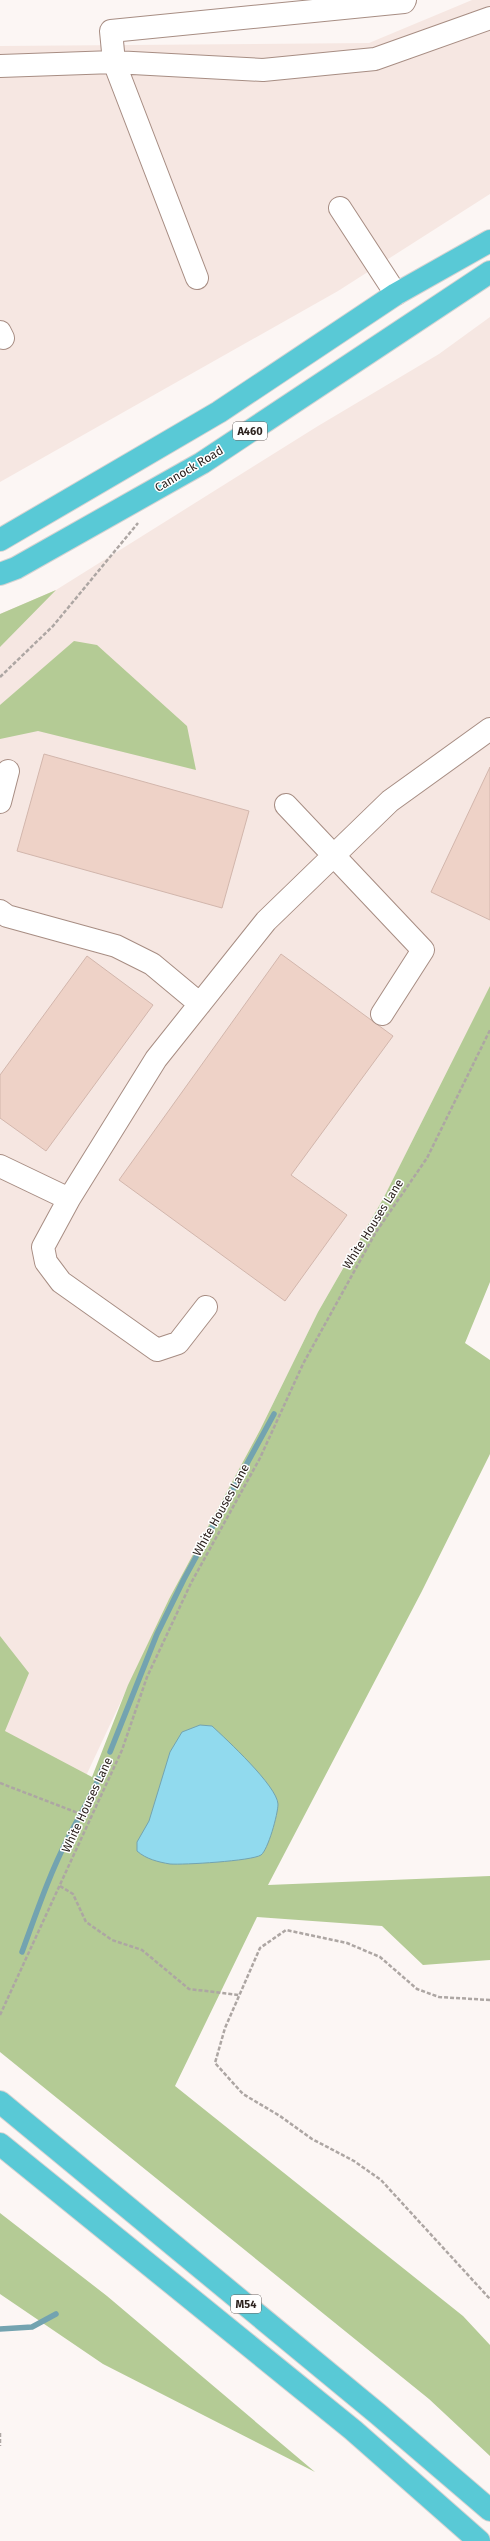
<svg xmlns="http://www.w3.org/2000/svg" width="490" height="2541" font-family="'Fira Sans',sans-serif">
  <rect width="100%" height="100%" fill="#fcf6f4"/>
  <path fill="#f6e7e2" d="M 472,0 L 490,0 L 490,194 L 338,291 L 0,482 L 0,46 L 369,43 Z
    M 490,317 L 490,987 L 383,1199 L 318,1312 L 260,1430 L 169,1599 L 39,1876 L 0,1865 L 0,614 L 56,590 L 318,426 L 439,354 Z"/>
  <path fill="#b4cb95" d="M 56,590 L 0,647 L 0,614 Z
    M 74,641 L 97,645 L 187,726 L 196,770 L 38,731 L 0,739 L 0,705 Z
    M 490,986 L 490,1282 L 465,1343 L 490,1360 L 490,1454 L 422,1591 L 268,1885 L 490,1876 L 490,1960 L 423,1965 L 382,1926 L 257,1917 L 175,2086 L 463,2316 L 490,2345 L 490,2456 L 429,2399 L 0,2052 L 0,1636 L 29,1673 L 5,1731 L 92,1777 L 128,1685 L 169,1599 L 260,1430 L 318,1312 L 383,1199 Z
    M 0,2213 L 107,2296 L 315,2472 L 103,2364 L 0,2294 Z"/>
  <path fill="#91daee" stroke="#73a3b0" d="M 200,1725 L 212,1726 C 226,1739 277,1786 278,1804 C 278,1814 268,1850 261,1855 C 252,1861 183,1865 170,1864 C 158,1862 146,1859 137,1851 L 137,1842 L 149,1821 L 170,1752 L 182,1732 Z"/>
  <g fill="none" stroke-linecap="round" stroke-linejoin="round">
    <path stroke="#73a3b0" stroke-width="5.5" d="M 110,1752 L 157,1634 L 184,1579 L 274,1414
      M 22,1952 C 36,1914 49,1875 68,1838 C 80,1814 94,1793 103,1767
      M 0,2329 L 32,2327 L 56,2314"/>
  </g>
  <path fill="#eed2c7" stroke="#d2b6ac" d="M 44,754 L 249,811 L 222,908 L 17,851 Z
    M 490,767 L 490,920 L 431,892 Z
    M 281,954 L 393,1036 L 291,1175 L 347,1215 L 285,1301 L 119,1180 Z
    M 87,956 L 153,1005 L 46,1151 L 0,1118 L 0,1075 Z"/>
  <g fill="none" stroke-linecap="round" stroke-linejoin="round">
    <g stroke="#a78d83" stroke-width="24">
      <path id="minor" d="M 0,66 L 114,62 L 263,70 L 375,59 L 490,18
        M 340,208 L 396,294
        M 197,278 L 114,62 L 111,31 L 404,2 L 405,0
        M 0,332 L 3,338
        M 0,802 L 8,771
        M 286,805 L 423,950 L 382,1014
        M 0,911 L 7,916 L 116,946 L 152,964 L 200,1004
        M 0,1166 L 69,1199
        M 206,1307 L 178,1343 L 157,1350 L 61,1282 L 46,1262 L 43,1247 L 69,1199 L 156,1059 L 266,921 L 390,801 L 490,729"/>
    </g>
    <g stroke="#d5d3d2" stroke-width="24">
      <path id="highway" d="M 0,540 L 219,412 L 396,294 L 490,241
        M 0,574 L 16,568 L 202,463 L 490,272
        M 0,2102 L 378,2414 L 490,2510
        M 0,2144 L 353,2430 L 479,2541"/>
    </g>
    <path stroke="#ada6a3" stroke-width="2.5" stroke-dasharray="4 2" stroke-linecap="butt" d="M 0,677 L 53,626 L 138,523
      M 0,1783 L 91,1818
      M 60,1886 L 73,1894 L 86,1922 L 112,1940 L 142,1950 L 189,1989 L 239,1995
      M 490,2000 L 439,1997 L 417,1989 L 380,1957 L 347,1943 L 286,1930 L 260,1948 L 225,2028 L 215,2063 L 243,2094 L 280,2116 L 312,2139 L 354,2161 L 381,2180 L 490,2299
      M 0,2015 L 122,1750 L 147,1677 L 191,1583 L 260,1458 L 303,1364 L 376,1232 L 427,1158 L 490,1030
      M 0,2433 L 0,2446"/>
    <use href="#minor" stroke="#fff" stroke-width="22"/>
    <use href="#highway" stroke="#59c9d6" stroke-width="22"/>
  </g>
  <g text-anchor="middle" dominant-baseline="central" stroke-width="3" stroke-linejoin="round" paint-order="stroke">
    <g fill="#fff" stroke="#6c6562" stroke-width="1">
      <rect x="233" y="422" width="34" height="18" rx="3"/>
      <rect x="231" y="2295" width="30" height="18" rx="3"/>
    </g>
    <g font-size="11" font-weight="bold" fill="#2d231f">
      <text x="250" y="431">A460</text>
      <text x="246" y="2304">M54</text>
    </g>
    <g font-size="12" fill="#2d231f" stroke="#fff">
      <text transform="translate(189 469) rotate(-31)">Cannock Road</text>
      <text transform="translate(373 1224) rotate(-58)">White Houses Lane</text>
      <text transform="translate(221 1510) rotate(-61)">White Houses Lane</text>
      <text transform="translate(87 1805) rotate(-65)">White Houses Lane</text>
    </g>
  </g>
</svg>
